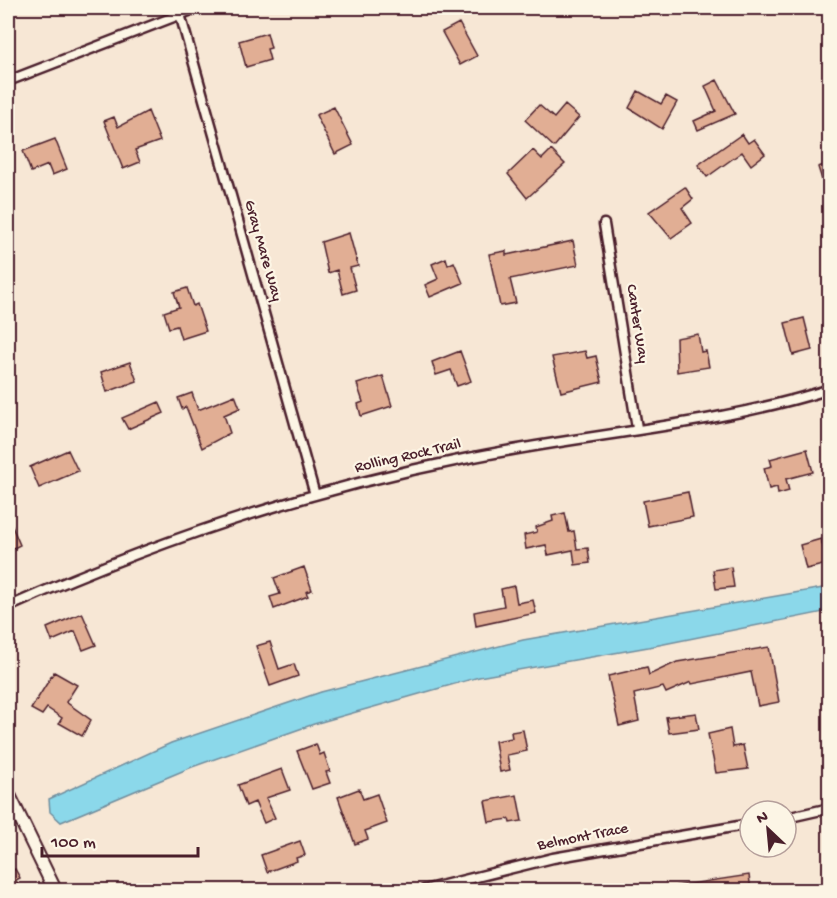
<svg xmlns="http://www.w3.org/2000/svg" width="837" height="898" font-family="'Gochi Hand',sans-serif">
  <rect width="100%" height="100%" fill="#f7e7d5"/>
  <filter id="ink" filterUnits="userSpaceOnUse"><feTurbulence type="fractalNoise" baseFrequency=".0167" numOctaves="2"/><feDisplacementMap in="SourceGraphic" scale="12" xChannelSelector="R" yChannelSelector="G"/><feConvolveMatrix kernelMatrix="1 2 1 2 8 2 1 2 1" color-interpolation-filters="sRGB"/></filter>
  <g filter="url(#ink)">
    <path fill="#8bd8ea" stroke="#718e9e" stroke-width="1.5" d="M 829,587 L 829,611 L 654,646 L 479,677 L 314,724 L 192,767 L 61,822 L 50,812 L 49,799 L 171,743 L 321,692 L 523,640 Z"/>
    <path fill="#e1ae94" stroke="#4a1f2b" stroke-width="1.5" d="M 459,23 L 477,56 L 460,65 L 442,32 Z
      M 267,33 L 271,48 L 267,49 L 270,60 L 246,67 L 239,41 Z
      M 717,80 L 735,114 L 698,130 L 694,121 L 716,111 L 705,86 Z
      M 638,91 L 661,104 L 666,96 L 677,102 L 662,129 L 629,108 Z
      M 539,105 L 554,118 L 565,105 L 579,117 L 554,147 L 525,120 Z
      M 334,107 L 353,145 L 335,154 L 316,115 Z
      M 148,111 L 160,141 L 135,150 L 140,162 L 123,169 L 104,121 L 114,117 L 118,127 Z
      M 742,134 L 748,143 L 754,139 L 765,154 L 751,165 L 742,152 L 707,177 L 698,165 Z
      M 55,139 L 67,169 L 52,175 L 48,165 L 31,172 L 23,151 Z
      M 533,150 L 542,159 L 551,150 L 565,164 L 527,198 L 508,174 Z
      M 830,163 L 830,199 L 828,199 L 818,167 Z
      M 685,187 L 693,199 L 682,208 L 692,223 L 671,238 L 649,212 Z
      M 349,233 L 358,266 L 350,268 L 356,290 L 343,294 L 337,270 L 328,273 L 321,242 Z
      M 573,241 L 578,265 L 510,279 L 516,303 L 500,306 L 489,254 L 506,251 L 506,255 Z
      M 446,258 L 448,265 L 454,262 L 463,283 L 430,297 L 425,285 L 438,279 L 432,264 Z
      M 187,288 L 193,306 L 197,304 L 206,331 L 181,339 L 177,326 L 169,328 L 164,312 L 179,307 L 174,292 Z
      M 804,318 L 812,350 L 793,355 L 785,323 Z
      M 698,334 L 701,352 L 706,351 L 709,367 L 677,372 L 676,338 Z
      M 460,351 L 471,381 L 457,386 L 451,370 L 436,375 L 432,362 Z
      M 585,351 L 587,358 L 596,356 L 602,382 L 561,392 L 552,357 Z
      M 130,362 L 137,381 L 107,392 L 101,372 Z
      M 383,376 L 392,406 L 361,416 L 358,404 L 363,402 L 357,384 Z
      M 192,393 L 198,410 L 235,395 L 240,408 L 224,415 L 230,433 L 202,448 L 186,407 L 182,409 L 178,398 Z
      M 159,402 L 164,413 L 128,429 L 122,418 Z
      M 807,449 L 813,472 L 786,479 L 789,491 L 778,494 L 777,487 L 769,489 L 764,468 L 772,466 L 770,459 Z
      M 68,450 L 78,471 L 39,488 L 30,467 Z
      M 688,492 L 693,517 L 648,526 L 643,501 Z
      M 565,513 L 569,532 L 574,531 L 577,549 L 588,548 L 590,563 L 575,565 L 573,550 L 548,555 L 546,545 L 526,549 L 524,535 L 537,532 L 536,527 L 553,521 L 552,516 Z
      M 8,517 L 20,545 L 8,551 Z
      M 821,539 L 827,564 L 806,569 L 800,545 Z
      M 304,567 L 312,590 L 306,592 L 308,596 L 274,609 L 270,597 L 280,594 L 274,578 Z
      M 731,567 L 734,587 L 716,589 L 713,570 Z
      M 514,586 L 517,603 L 533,600 L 536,613 L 476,626 L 474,612 L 504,606 L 501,589 Z
      M 82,613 L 96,645 L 83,650 L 75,631 L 52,641 L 47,628 Z
      M 270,642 L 279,669 L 294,664 L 298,676 L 270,686 L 256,646 Z
      M 769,647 L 779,702 L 758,706 L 751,672 L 692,684 L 691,682 L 666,693 L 663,687 L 634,694 L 639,721 L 619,726 L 608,676 L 647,667 L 649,675 L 677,662 Z
      M 54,672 L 77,685 L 66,702 L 91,720 L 82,736 L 59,723 L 62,718 L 47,708 L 42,715 L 31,709 Z
      M 696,713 L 699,729 L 669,733 L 666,717 Z
      M 730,729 L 733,747 L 743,745 L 748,769 L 716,773 L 708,734 Z
      M 523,730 L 527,751 L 507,755 L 510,770 L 500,772 L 495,741 L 512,738 L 511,732 Z
      M 316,744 L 320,755 L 324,753 L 330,771 L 326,772 L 330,783 L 312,789 L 297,751 Z
      M 282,769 L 290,790 L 266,798 L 275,818 L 264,823 L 255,802 L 246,806 L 238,785 Z
      M 359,789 L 363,799 L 377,794 L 387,823 L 365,831 L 368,839 L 355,844 L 338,797 Z
      M 517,795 L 522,821 L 510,823 L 509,819 L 489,822 L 485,801 Z
      M 300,841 L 305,855 L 296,858 L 297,861 L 267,872 L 261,855 Z
      M 8,864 L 11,871 L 15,869 L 20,878 L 16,880 L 21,891 L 8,891 Z
      M 749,875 L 751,891 L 677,891 L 676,886 Z"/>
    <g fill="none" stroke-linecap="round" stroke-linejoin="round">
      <g stroke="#4a1f2b" stroke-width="13">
        <path id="street" d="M 180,14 L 315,495
          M 8,81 L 197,8
          M 604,224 L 637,428
          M 8,607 C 154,542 307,490 464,459 C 583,434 715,426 830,389
          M 786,818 L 830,808
          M 424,890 L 553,858 L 750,824"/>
      </g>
      <g stroke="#4a1f2b" stroke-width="16">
        <path id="secondary" d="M 8,793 L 55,890"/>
      </g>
      <use href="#street" stroke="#fcf5e5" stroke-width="8"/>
      <use href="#secondary" stroke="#fcf5e5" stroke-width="12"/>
    </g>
  </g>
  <g text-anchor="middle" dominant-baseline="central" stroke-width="4.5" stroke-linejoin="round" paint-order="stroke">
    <g font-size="16" fill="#4a1f2b" stroke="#fcf5e5">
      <text transform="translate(262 251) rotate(74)">Gray Mare Way</text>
      <text transform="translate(636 324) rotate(81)">Canter Way</text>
      <text transform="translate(408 457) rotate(-13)">Rolling Rock Trail</text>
      <text transform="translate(583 838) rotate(-11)">Belmont Trace</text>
    </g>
  </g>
  <rect width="837" height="898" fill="none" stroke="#fcf5e5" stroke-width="30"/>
  <rect x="15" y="15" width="807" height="868" fill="none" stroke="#4a1f2b" stroke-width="2" filter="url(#ink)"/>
  <g transform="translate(768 829) rotate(334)"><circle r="28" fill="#fcf5e5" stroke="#b59f9b" stroke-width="1.5"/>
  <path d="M0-4.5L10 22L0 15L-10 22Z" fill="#4a1f2b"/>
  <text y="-9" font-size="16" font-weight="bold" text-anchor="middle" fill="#4a1f2b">N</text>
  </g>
  <path d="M42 847v9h156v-9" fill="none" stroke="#4a1f2b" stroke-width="3"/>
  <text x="51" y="847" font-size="18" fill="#4a1f2b" stroke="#fcf5e5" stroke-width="4.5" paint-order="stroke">100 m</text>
</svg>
